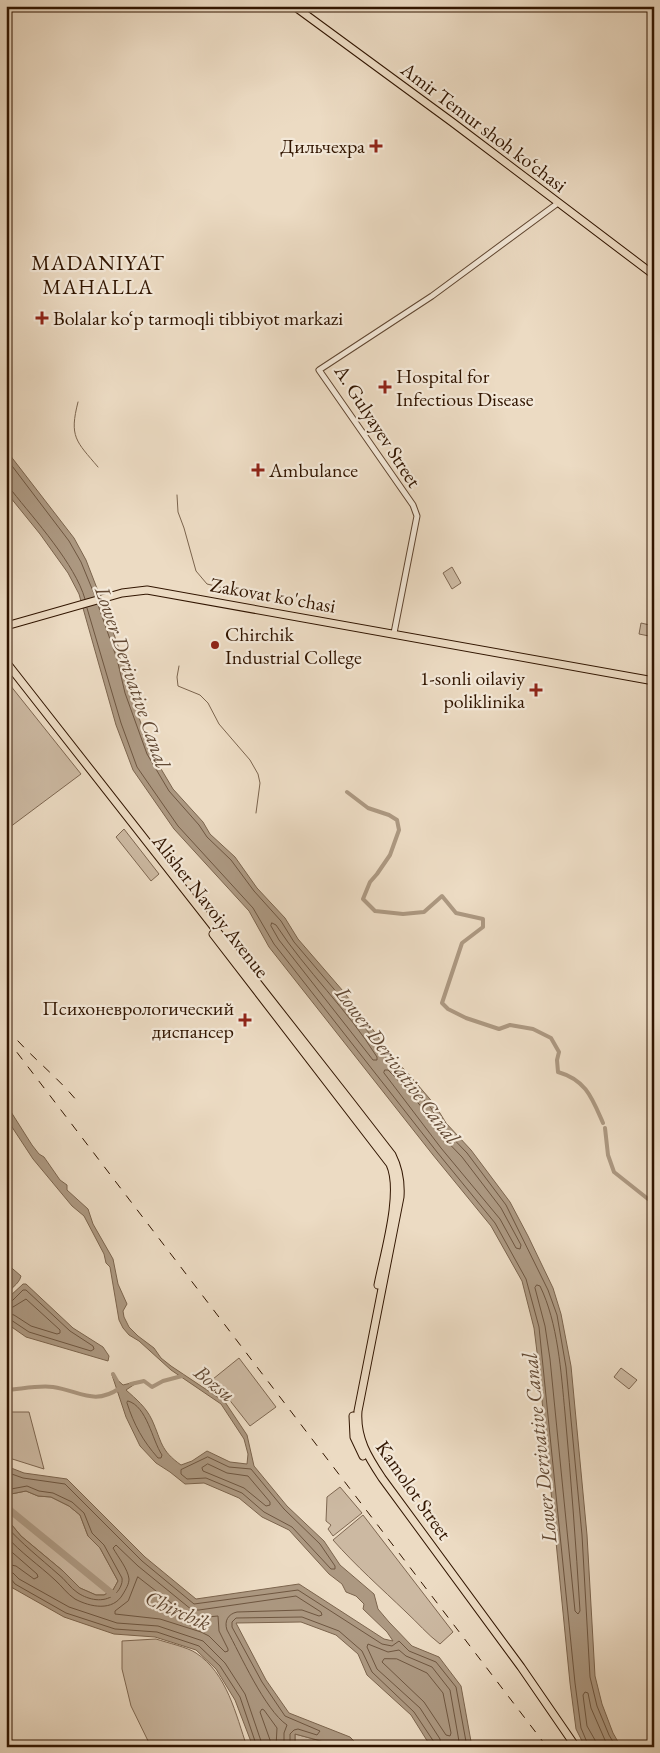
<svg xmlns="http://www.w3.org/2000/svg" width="660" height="1753" font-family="'EB Garamond',serif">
  <rect width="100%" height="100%" fill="#ecdbc3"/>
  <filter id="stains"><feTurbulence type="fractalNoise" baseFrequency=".004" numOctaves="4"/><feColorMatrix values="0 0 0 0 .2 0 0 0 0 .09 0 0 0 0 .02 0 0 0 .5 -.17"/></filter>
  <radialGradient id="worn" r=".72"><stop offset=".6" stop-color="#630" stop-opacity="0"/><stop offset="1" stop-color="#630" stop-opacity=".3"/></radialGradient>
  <path fill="#ccb9a2" stroke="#7e6751" d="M 452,567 L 461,583 L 452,589 L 443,573 Z
    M 641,623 L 654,626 L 654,637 L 639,634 Z
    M 6,680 L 81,774 L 6,830 Z
    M 124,829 L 159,874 L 151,881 L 116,837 Z
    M 239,1358 L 276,1407 L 250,1426 L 213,1379 Z
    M 621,1368 L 637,1380 L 629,1389 L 614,1377 Z
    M 6,1409 L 12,1412 L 29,1412 L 44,1469 L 6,1457 Z
    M 340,1487 L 362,1513 L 333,1536 L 328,1529 L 331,1525 L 326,1521 L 327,1497 Z
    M 26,1491 L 38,1496 L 51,1497 L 69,1506 L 80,1515 L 88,1536 L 100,1548 L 118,1581 L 113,1590 L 104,1595 L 96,1595 L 80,1588 L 63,1571 L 21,1536 L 6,1518 L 6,1495 Z
    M 363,1515 L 453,1632 L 440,1644 C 427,1634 418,1623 406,1612 C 381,1588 356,1566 333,1540 Z
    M 156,1639 C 168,1643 187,1647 196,1653 C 227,1673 236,1715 247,1747 L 151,1747 L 131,1706 L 122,1669 L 122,1641 Z
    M 295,1734 L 321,1741 L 331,1747 L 295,1747 Z"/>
  <path fill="#ac9881" stroke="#7b644d" d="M 6,450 L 74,538 L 86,560 L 105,609 L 122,657 L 130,692 L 151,752 L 173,789 L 203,822 L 210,834 L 235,857 L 257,888 L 285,918 L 298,939 L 343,991 L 377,1035 L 391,1058 L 405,1070 L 435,1105 L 446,1123 L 471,1150 L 510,1202 L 528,1236 L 553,1288 L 561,1314 L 571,1366 L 587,1535 L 595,1676 L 602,1704 L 613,1733 L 621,1747 L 585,1747 L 576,1729 L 570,1683 L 538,1360 L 534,1328 L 522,1281 L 491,1226 L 433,1155 L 269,947 L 249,911 L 174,829 L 133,770 L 116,725 L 79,594 L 68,573 L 40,534 L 6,492 Z
    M 6,1104 L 32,1145 L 39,1154 L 44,1157 L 60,1180 L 67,1185 L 67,1190 L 88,1209 L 93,1224 L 113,1259 L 118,1284 L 127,1304 L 123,1311 L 124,1317 L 129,1327 L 138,1336 L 154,1348 L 161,1358 L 171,1366 L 225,1402 L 247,1435 L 254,1466 L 287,1506 L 324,1541 L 340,1565 L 374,1594 L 378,1609 L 389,1622 L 412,1646 L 439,1657 L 461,1686 L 472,1747 L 431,1747 L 411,1715 L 367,1675 L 358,1654 L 336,1635 L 301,1622 L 236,1623 L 266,1680 L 289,1713 L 350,1737 L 360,1747 L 331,1747 L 321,1741 L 295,1734 L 295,1747 L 253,1747 L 235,1700 L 216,1669 L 196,1650 L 155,1637 L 114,1634 L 64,1617 L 11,1587 L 6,1581 L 6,1518 L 21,1536 L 63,1571 L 80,1588 L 96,1595 L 104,1595 L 113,1590 L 118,1581 L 100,1548 L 88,1536 L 80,1515 L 69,1506 L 51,1497 L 38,1496 L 26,1491 L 6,1495 L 6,1466 L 24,1473 L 67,1479 L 145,1557 L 196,1599 L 299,1584 L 384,1639 L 393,1641 L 387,1632 L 363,1609 L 364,1604 L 356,1596 L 346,1592 L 342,1584 L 329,1574 L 289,1530 L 262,1517 L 239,1498 L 204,1483 L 185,1484 L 170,1472 L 156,1463 L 140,1446 L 126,1417 L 112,1375 L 123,1385 L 135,1382 L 135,1384 L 126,1390 C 136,1399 146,1407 152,1420 C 162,1442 160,1450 181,1465 L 192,1461 L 207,1451 L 230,1462 L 247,1464 L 248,1454 L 244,1439 L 221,1404 L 171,1370 L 139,1341 L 129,1335 L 123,1328 L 119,1320 L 110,1267 L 106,1263 L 104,1254 L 84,1216 L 72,1206 L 33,1159 L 10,1124 L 6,1115 Z
    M 6,1263 L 21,1276 C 19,1285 9,1288 7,1296 L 9,1297 L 23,1284 L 26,1284 L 73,1328 L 103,1347 L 109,1356 L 108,1361 L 26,1337 L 6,1323 Z"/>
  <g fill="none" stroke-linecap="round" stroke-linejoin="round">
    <path stroke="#6e5640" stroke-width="1" d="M 6,458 L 69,541 L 81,562 L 95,596
      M 6,489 L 12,491 C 35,520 75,564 85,599
      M 98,605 L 117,659 L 125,693 L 147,754 L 169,791 L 199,825 L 207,837 L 231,860 L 254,891 L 281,921 L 294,942 L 339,995 L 373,1038 L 388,1061 L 401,1073 L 431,1108 L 442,1127 L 467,1153 L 506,1205 L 548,1290 L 557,1315 L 566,1367 L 582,1535 L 590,1677 L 597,1706 L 609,1735 L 616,1747
      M 87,608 L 121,723 L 137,767 L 178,826 L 253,908 L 274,944 L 437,1152 L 495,1223 L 526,1279 L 539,1327 L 575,1683 L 581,1728 L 589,1747
      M 272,923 L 276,925 C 306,971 348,1010 377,1057 L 377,1060 L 373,1060 L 279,940 L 271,926 Z
      M 385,1070 L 388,1070 L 396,1078 L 426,1112 L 437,1131 L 462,1157 L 501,1208 L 521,1245 L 520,1249 L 516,1248 L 500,1219 L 441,1148 L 384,1073 Z
      M 537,1285 L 540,1286 C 558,1323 561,1372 565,1413 C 571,1479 576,1545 580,1611 L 578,1614 L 575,1611 L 550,1359 L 545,1326 L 535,1288 Z
      M 6,1301 L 12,1301 L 23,1290 L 26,1290 L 70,1331 L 93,1346 L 94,1349 L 91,1351 L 29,1332 L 11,1320 L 6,1319
      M 6,1308 L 13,1307 L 26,1299 L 60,1330 L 60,1333 L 57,1334 L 31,1326 L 14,1315 L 6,1313
      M 128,1401 C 147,1406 152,1440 162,1455 L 161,1458 L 158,1458 C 143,1441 134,1425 127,1403 Z
      M 208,1457 L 229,1467 L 251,1469 L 284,1509 L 320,1544 L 335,1566 L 335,1569 L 331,1569 L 292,1527 L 264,1512 L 242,1493 L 206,1478 L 187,1479 L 181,1474 L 181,1470 Z
      M 208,1464 L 227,1473 L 248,1476 L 270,1502 L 270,1505 L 266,1506 L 244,1488 L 203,1471 L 202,1468 Z
      M 6,1472 L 23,1478 L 65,1484 L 142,1561 L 194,1604 L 298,1590 L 382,1644 L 392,1646 L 399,1641 L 409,1651 L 436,1662 L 456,1687 L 467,1747
      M 6,1490 L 27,1486 L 39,1491 L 53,1493 L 72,1502 L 84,1513 L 92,1533 L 104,1545 L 122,1578 C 123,1584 119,1591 114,1595 C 103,1603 89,1600 78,1593 C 70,1588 65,1579 58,1574 C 40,1558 22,1544 6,1526
      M 6,1536 C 21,1553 39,1565 55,1580 C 62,1586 67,1594 75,1599 C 90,1607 113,1612 123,1594 C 126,1589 129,1584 129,1579 C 128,1569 118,1557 113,1548 L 116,1545 L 138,1566 L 192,1610 L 199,1610 L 296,1596 L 321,1612 L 322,1615 L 319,1616 L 302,1610 L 237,1612 C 228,1614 224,1621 227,1630 C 240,1654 265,1710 287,1725 L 284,1733 L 284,1747
      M 6,1547 L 37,1574 L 38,1577 L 34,1579 L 16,1566 L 6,1564
      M 6,1572 L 13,1573 L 19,1579 L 69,1607 L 117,1623 L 158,1626 L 203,1641 L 225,1663 L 245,1694 L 263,1747
      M 138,1577 L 188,1616 L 197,1618 L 218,1616 L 219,1631 L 228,1649 L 228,1651 L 225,1652 L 209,1636 L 201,1632 L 160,1619 L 115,1614 L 115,1611 L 128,1601 Z
      M 6,1578 L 11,1579 L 15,1584 L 66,1613 L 115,1629 L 157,1632 L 199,1646 L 220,1666 L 240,1697 L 257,1747
      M 397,1659 L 427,1673 L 443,1693 L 451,1733 L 450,1736 L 446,1735 L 424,1702 L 382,1662 L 384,1659 Z
      M 271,1747 L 270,1740 L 260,1712 L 262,1709 L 264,1710 L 277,1728 L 276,1747
      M 290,1747 L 290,1734 L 294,1730 L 298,1729 L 317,1735 L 320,1731 L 285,1716 L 262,1682 L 232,1627 L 232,1622 L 236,1618 L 302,1617 L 339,1631 L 362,1651 L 372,1672 L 414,1712 L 434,1742 L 435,1747
      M 441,1747 L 440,1739 L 420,1708 L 377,1669 L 367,1647 L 368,1644 L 388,1652 L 399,1650 L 406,1656 L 432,1667 L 450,1690 L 460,1747
      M 596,1747 L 595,1740 L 587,1726 L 583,1695 L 585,1692 L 588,1693 L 591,1708 L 608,1747"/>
    <path stroke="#7b644d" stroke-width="1" d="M 78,402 C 69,437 76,441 98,467
      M 177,495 L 178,512 L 184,528 L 196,571 L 207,584 L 232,590
      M 179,666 L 177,677 L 178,686 L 200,695 L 208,703 L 219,724 L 250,760 L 258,774 L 260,783 L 256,813"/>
    <path stroke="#ac9881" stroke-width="4" d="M 347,792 L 368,808 L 389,815 L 397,820 L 399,830 L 390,855 L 377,874 L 370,882 L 363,899 L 375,911 L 403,914 L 424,912 L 442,896 L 456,913 L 483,919 L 483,927 L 462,943 L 442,1003 L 448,1009 L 466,1018 L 499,1029 L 510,1025 L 533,1029 L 551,1038 L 559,1052 L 557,1060 L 558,1072 C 586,1080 592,1098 603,1123
      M 605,1128 L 608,1155 L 614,1172 L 648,1199 L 654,1198
      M 113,1374 L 117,1381
      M 131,1384 L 144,1381 L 152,1387 L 163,1381 L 182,1376
      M 6,1390 C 21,1389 39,1385 53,1387 C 80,1391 94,1406 120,1388"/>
    <path stroke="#ac9881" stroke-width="7" d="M 6,1507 L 115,1596"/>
    <g stroke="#604631" stroke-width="7">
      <path id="minor" d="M 394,633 L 417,516 L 413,505 L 319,370 L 432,296 L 558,203"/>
    </g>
    <g stroke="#311500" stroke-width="9">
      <path id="major" d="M 294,6 L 452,122 L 654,275
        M 6,626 L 122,593 L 147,590 L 654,681
        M 6,662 L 347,1097 L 392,1155 C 399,1169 401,1182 400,1197 L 358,1411 C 356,1438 368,1457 382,1478 L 521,1667 L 576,1747
        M 213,934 L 390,1164 C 403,1192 384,1254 378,1285
        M 353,1416 L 354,1437 L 363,1456"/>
    </g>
    <use href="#minor" stroke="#f3e8d8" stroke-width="5"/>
    <use href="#major" stroke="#ecdbc3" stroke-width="7"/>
    <path stroke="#311500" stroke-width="1" stroke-dasharray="9 9" stroke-linecap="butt" d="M 6,1027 C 27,1054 56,1075 77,1101
      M 6,1038 L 547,1747"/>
  </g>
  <g fill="#8f2418" stroke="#f3e8d8" stroke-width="2">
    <path d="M373.5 138.5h5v5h5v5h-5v5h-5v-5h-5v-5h5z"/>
    <path d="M39.5 310.5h5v5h5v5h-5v5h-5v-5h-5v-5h5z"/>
    <path d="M382.5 379.5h5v5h5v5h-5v5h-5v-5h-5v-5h5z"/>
    <path d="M255.5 462.5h5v5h5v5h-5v5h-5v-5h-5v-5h5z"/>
    <circle cx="215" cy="645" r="5"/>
    <path d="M533.5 682.5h5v5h5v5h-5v5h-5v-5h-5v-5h5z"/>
    <path d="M242.5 1012.5h5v5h5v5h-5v5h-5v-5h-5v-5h5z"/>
  </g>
  <g text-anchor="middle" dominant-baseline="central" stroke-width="4.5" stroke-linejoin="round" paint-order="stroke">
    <g font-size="20" fill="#311500" stroke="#f3e8d8">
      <text transform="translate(484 127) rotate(37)">Amir Temur shoh ko‘chasi</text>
      <text transform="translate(378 426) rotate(57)">A. Gulyayev Street</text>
      <text transform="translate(273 595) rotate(10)">Zakovat ko'chasi</text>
      <text transform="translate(211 906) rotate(52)">Alisher Navoiy Avenue</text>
      <text transform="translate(414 1490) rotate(55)">Kamolot Street</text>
    </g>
    <g font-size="20" fill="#311500" stroke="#f3e8d8" text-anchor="start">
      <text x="365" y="146" text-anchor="end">Дильчехра</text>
      <text x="53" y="318">Bolalar ko‘p tarmoqli tibbiyot markazi</text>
      <text x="396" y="376">Hospital for<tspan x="396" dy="23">Infectious Disease</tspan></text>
      <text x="269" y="470">Ambulance</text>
      <text x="225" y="634">Chirchik<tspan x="225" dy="23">Industrial College</tspan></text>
      <text x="525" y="678" text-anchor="end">1-sonli oilaviy<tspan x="525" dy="23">poliklinika</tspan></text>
      <text x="234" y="1008" text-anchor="end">Психоневрологический<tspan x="234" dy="23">диспансер</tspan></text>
    </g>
    <g font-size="21" letter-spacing="1" fill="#311500" stroke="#f3e8d8">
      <text x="98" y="262">MADANIYAT<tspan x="98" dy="24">MAHALLA</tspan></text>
    </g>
    <g font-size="21" font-style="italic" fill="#624934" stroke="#f3e8d8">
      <text transform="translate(133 677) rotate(71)">Lower Derivative Canal</text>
      <text transform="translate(398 1065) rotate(53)">Lower Derivative Canal</text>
      <text transform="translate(215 1383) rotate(39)">Bozsu</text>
      <text transform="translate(539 1448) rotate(-96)">Lower Derivative Canal</text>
      <text transform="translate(178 1610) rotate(24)">Chirchik</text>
    </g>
  </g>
  <rect width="660" height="1753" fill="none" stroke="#ecdbc3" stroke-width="25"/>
  <rect x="8" y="8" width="645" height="1738" fill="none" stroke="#311500" stroke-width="2.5"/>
  <rect x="12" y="12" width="635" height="1728" fill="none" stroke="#311500"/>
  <rect width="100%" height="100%" filter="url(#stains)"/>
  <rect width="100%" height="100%" fill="url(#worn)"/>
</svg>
